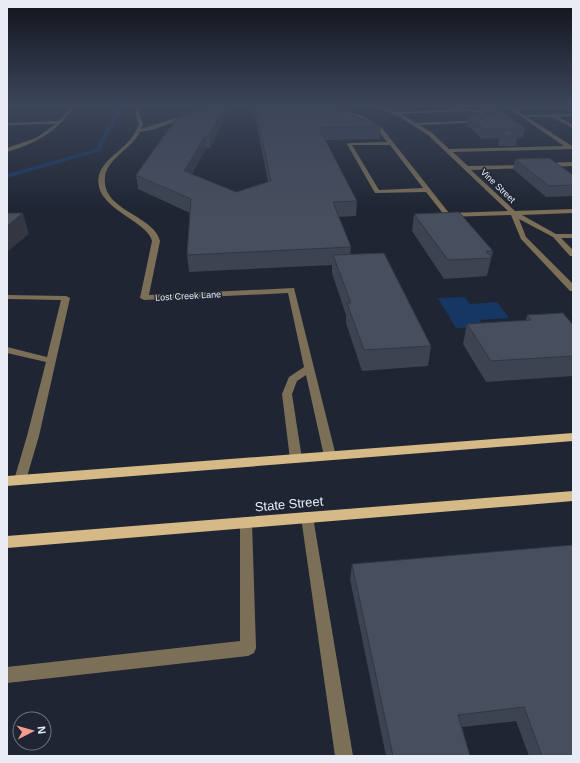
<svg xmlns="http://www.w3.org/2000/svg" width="580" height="763" font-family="Helvetica,sans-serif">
  <rect width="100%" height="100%" fill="#1f2532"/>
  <path fill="#163764" d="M 465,297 L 470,304 L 497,302 L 509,318 L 480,320 L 484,327 L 456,328 L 438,298 Z"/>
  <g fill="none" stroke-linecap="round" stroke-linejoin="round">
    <path fill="#163764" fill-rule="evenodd" d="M 119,105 L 123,105 L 100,151 L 7,178 L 7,174 L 96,149 Z"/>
    <path fill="#7c6f57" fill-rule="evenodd" d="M 72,105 L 76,105 C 57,131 38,143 7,152 L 7,148 L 36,138 L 56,124 L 7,125 L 7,123 L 59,121 Z
      M 140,105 L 144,105 L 139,112 L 143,125 L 141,129 L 185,115 L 189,116 L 155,129 L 140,132 C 132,148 106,160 105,177 C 101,211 154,215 160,241 L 149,295 L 294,288 L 336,456 L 334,459 L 330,460 L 326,459 L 324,456 L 306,375 L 297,381 L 292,394 L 302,459 L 300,462 L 296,463 L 292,462 L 290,459 L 282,394 L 289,377 L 304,367 L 288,293 L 144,300 L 140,298 L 152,241 C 148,220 91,208 99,175 C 103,161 118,153 127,143 C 133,138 135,132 139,125 L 135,112 Z
      M 320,105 L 325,105 L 363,116 L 382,128 L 449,213 L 508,211 L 428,135 L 400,117 L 370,105 L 375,105 L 395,112 L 469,109 L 482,111 L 492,117 L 492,119 L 485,122 L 419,125 L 432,133 L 449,149 L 564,146 L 504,105 L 508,105 L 512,107 L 573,106 L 573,108 L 515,109 L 524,115 L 573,114 L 573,116 L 558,117 L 573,125 L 573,128 L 552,117 L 527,117 L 572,146 L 573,149 L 453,152 L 468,166 L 529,165 L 529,167 L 527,168 L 471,170 L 515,211 L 573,209 L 573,213 L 522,215 L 556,234 L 573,234 L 573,238 L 561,238 L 573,250 L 573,256 L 570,256 L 553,237 L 519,219 L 526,237 L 573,284 L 573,291 L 570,291 L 521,239 L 511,215 L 447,217 L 445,216 L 426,192 L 375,193 L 347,144 L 349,143 L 387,142 L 378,130 L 359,118 ZM 469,111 L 479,113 L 487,118 L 484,120 L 416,123 L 401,114 ZM 352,145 L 390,145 L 423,188 L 379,190 Z
      M 573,162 L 573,166 L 545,167 L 542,165 L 545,163 Z
      M 7,295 L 66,296 L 70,298 L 39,436 L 26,480 L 24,483 L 20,485 L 16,483 L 14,480 L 27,436 L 46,362 L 7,353 L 7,347 L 47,357 L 61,300 L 7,299 Z
      M 307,512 L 312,513 L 313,517 L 353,756 L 335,756 L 301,517 L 302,513 Z
      M 246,517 L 251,518 L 252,522 L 256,648 L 254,653 L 248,656 L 7,683 L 7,667 L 240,641 L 240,522 L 241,518 Z"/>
    <path fill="#d5b986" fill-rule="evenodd" d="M 573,433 L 573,441 L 7,486 L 7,476 Z
      M 573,491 L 573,501 L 7,548 L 7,536 Z"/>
  </g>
  <path fill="#3d4350" d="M 216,105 L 228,105 L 228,111 L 210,148 L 206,148 L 192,174 L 236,192 L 268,182 L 253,105 L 324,105 L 381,126 L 380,139 L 325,140 L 357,201 L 356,216 L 339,217 L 351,247 L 350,254 L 431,346 L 428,366 L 362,371 L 346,323 L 346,315 L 332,273 L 332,265 L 189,272 L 187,255 L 190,213 L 138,189 L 136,175 Z
    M 442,105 L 490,105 L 494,107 L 493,112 L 494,107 L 525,128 L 523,138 L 517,138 L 516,146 L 498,146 L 499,138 L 482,139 L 466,124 L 467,115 L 487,114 L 489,114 L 482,110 L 469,108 L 447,108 Z
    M 515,159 L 573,175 L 573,196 L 546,197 L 513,169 Z
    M 414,214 L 493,251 L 487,276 L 444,279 L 412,231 Z
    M 527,315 L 573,325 L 573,376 L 486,382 L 463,344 L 467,324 L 526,320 Z
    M 573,545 L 573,756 L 529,756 L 516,721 L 462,727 L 470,756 L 386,756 L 350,579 L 352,564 Z"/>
  <path fill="#323741" d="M 225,105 L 228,105 L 228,111 L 210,148 L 209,136 Z
    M 205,136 L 206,148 L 186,185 L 184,171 Z
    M 23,213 L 29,234 L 7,252 L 7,226 Z"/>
  <path fill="#474e5d" stroke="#323741" d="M 216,105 L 225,105 L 209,136 L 205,136 L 184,171 L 236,192 L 271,181 L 255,105 L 324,105 L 381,126 L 319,128 L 357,201 L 333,202 L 351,247 L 187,255 L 191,199 L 136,175 L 176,119 Z
    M 494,107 L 525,128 L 508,129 L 518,136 L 500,136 L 506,129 L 484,129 L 467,115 L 487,114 L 494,112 Z
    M 549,158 L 573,175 L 573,185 L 549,186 L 515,159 Z
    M 459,212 L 493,251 L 486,251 L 492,258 L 448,260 L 414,214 Z
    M 7,213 L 23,213 L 7,226 Z
    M 384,253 L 431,346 L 364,350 L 347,303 L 351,303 L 333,255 Z
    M 563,313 L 573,325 L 573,356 L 491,361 L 467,324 L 531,320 L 527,315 Z
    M 573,545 L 573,756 L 542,756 L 524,707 L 458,715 L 470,756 L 393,756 L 352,564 Z"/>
  <linearGradient id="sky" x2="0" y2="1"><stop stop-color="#11141c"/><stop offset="0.5" stop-color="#3c465a"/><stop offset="1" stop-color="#3c465a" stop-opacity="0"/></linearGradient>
  <rect width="580" height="211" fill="url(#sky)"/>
  <g text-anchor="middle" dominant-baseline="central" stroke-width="3" stroke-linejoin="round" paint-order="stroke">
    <g font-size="9" fill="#e8ecf5" stroke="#1f2532">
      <text transform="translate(498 186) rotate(44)">Vine Street</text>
      <text transform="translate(188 296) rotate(-3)">Lost Creek Lane</text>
    </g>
    <g font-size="13" fill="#e8ecf5" stroke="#1f2532">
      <text transform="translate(289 504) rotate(-5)">State Street</text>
    </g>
  </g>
  <rect width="580" height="763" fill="none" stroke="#e8ecf5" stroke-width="16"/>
  <g transform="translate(32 731) rotate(84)"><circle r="19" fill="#1f2532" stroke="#6f7580"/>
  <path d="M0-3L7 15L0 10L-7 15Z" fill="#f59c90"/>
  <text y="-6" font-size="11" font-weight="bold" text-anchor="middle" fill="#e8ecf5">N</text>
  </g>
</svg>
